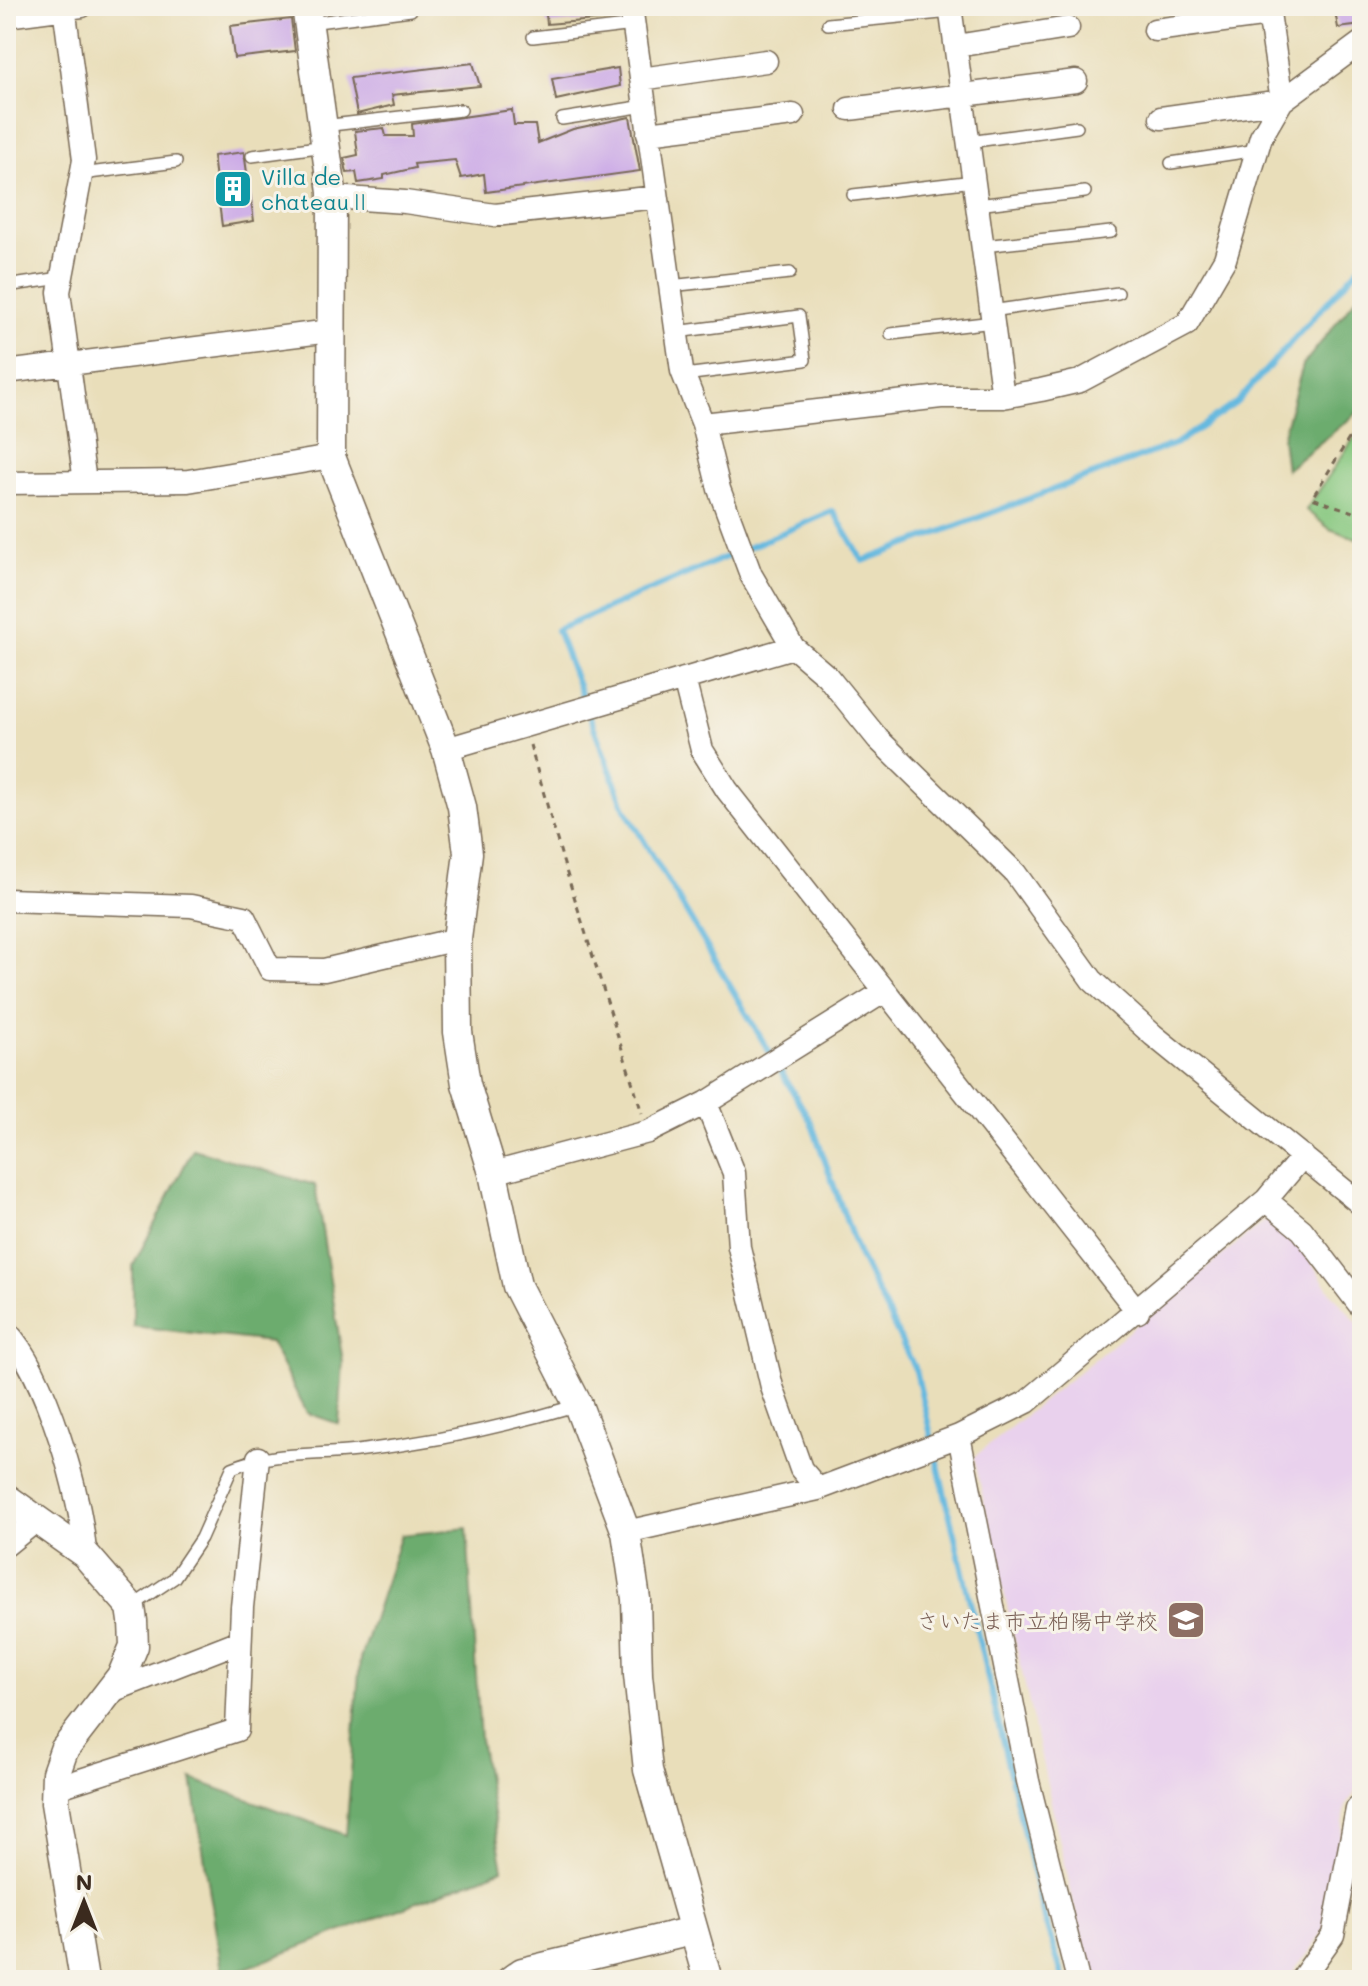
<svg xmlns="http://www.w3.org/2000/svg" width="1368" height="1986" font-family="Mali,'Klee One',sans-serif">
  <rect width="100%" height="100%" fill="#f7f3e8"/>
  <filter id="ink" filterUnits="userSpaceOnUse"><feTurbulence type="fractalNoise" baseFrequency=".0125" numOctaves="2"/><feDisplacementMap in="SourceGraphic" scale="16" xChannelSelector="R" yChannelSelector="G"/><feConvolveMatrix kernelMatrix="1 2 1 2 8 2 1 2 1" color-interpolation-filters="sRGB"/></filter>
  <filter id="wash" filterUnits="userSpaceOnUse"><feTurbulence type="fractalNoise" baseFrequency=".006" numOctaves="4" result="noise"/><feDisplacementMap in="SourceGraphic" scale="32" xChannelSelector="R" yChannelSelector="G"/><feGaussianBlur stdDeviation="1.8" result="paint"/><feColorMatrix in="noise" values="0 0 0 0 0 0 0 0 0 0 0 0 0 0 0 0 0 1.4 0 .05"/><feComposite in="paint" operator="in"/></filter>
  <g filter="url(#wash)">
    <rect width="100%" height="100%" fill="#e9deba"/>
    <path fill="#e9d1ed" d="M 1266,1220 L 1283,1225 L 1296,1239 L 1330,1291 L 1362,1328 L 1362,1783 L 1346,1805 L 1327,1922 L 1311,1950 L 1286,1980 L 1096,1980 L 1079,1927 L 974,1457 Z"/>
    <path fill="#86c77f" stroke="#60784e" stroke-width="2" d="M 1362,426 L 1362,540 L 1330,529 L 1306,510 Z"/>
    <path fill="#6cac6e" stroke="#546b46" stroke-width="2" d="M 1362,291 L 1362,409 L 1286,470 L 1282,438 L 1303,365 Z
      M 193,1149 L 315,1185 L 343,1362 L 339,1424 L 307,1413 L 270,1342 L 133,1326 L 133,1266 Z
      M 467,1528 L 480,1740 L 503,1869 L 223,1977 L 192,1779 L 346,1835 L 360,1659 L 401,1535 Z"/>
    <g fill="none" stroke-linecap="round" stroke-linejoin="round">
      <path stroke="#63b8df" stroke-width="6" d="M 1064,1980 L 1044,1918 L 916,1371 L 858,1253 L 811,1122 L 625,809 L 557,630 L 833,511 L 863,561 L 1177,443 L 1236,403 L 1362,264"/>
    </g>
    <g id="blocks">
      <path fill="#caa8e7" d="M 545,6 L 617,6 L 619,18 L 547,24 Z
        M 1334,6 L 1362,6 L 1362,25 L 1338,28 Z
        M 291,19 L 295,51 L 234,58 L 230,26 Z
        M 473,63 L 480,86 L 392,95 L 394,105 L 357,114 L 350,78 Z
        M 618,68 L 620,86 L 556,100 L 552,79 Z
        M 512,110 L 514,125 L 535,125 L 538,143 L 573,129 L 630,117 L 640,171 L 486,192 L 484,174 L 461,178 L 455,160 L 414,164 L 415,168 L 384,175 L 384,179 L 358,183 L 356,172 L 347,173 L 344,158 L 358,155 L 355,131 L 384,128 L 386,136 L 413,136 L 412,124 Z
        M 244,152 L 254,221 L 222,226 L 213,156 Z"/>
    </g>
  </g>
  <g filter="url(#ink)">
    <use href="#blocks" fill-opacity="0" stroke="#786955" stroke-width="2"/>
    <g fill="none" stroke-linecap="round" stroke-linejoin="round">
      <g stroke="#786955" stroke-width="14">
        <path id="service" d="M 309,23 L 411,10
          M 828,24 L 951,12
          M 533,37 L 634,25
          M 562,119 L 645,106
          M 323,126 L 461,110
          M 969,142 L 1077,127
          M 252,156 L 325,146
          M 1171,163 L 1257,150
          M 81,174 L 176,162
          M 853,195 L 974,181
          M 977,205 L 1085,192
          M 983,246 L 1111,232
          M 6,286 L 61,278
          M 670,286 L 790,273
          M 991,311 L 1118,293
          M 676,332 L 799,316 L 805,360 L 684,375
          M 891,334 L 993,322
          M 131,1607 L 174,1578 L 201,1538 L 232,1468 C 273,1451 314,1456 357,1451 C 433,1442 505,1427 578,1405"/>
      </g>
      <g stroke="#786955" stroke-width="25">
        <path id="minor" d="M 64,6 L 84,160 L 59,292 L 85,482
          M 631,6 L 682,371 L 703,424 L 719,489 L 751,575 L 793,647 L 827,676 L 878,739 L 1015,873 L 1092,980 L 1153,1035 L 1362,1205
          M 950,6 L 1003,397
          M 1268,6 L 1282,101
          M 6,16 L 82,6
          M 1155,30 L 1269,15
          M 956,46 L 1068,28
          M 641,79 L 766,61
          M 849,109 L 1076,81
          M 1161,118 L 1282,101
          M 648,133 L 793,115
          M 332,197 L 405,202 L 495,215 L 657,197
          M 6,372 L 330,331
          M 703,424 L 941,397 L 1003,397 L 1041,390 L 1080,381 L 1187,324 L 1225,259 L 1261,137 L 1282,101 L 1362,42
          M 6,483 L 188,481 L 331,457
          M 684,679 L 702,750 L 727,790 L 1138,1312
          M 446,749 L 793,647
          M 6,900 L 191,906 L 244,917 L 270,969 L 324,970 L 457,939
          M 706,1103 L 734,1173 L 739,1247 L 772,1387 L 801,1469 L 818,1489
          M 493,1173 L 648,1132 L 706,1103 L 885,991
          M 1266,1200 L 1302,1230 L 1362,1308
          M 6,1331 C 46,1373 82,1497 85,1554
          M 959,1436 L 1028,1781 L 1078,1980
          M 626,1532 L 818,1489 L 959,1436 L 1027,1402 L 1266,1200 L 1303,1156
          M 6,1545 L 38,1519
          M 109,1692 L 240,1641
          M 56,1788 L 237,1730 L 242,1607 L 258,1458
          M 1301,1980 L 1333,1935 L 1357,1809 L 1362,1804"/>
      </g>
      <g stroke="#786955" stroke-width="31">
        <path id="tertiary" d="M 306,6 L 332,192 L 331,457 L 446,749 L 462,807 L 468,853 L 457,939 L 458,1032 L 466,1084 L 493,1173 L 517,1286 L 578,1405 L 626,1532 L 636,1599 L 638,1675 L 648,1770 L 708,1980
          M 6,1498 L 85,1554 L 131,1607 L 133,1621 L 134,1646 L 122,1675 L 64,1750 L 56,1773 L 55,1803 L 84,1980
          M 511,1980 L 522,1972 L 692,1931"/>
      </g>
      <path stroke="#786955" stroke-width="3" stroke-dasharray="6 6" stroke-linecap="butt" d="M 1362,418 L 1312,498 L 1362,515
        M 530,745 L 563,861 L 642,1113"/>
      <use href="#service" stroke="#fff" stroke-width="11"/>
      <use href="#minor" stroke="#fff" stroke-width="22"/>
      <use href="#tertiary" stroke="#fff" stroke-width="28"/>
    </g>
  </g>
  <defs>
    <g id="building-square" transform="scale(2)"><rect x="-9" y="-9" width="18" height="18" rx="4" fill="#0f9aa8" stroke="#f7f3e8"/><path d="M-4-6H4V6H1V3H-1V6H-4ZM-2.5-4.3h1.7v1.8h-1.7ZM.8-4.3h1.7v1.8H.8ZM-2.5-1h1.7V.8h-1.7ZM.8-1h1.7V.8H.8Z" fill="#fff"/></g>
    <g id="school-square" transform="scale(2)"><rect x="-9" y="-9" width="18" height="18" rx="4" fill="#8d6e63" stroke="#f7f3e8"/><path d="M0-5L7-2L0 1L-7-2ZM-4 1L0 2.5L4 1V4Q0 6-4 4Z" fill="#fff"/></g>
  </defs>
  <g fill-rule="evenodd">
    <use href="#building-square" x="233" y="189"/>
    <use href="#school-square" x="1186" y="1620"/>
  </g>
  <g text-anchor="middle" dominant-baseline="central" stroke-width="6" stroke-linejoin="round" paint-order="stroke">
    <g font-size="22" fill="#0d838f" stroke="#f7f3e8" text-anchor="start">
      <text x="261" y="176">Villa de<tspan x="261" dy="25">chateauⅡ</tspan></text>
    </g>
    <g font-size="22" fill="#785e54" stroke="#f7f3e8" text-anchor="end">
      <text x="1158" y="1620">さいたま市立柏陽中学校</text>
    </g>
  </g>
  <rect width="1368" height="1986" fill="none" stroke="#f7f3e8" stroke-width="32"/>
  <g transform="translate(84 1902)" stroke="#f7f3e8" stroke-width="6" paint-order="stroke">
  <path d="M0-6L14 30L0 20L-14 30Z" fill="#3b2a1e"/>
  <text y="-12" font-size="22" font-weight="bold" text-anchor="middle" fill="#3b2a1e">N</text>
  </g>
</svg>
